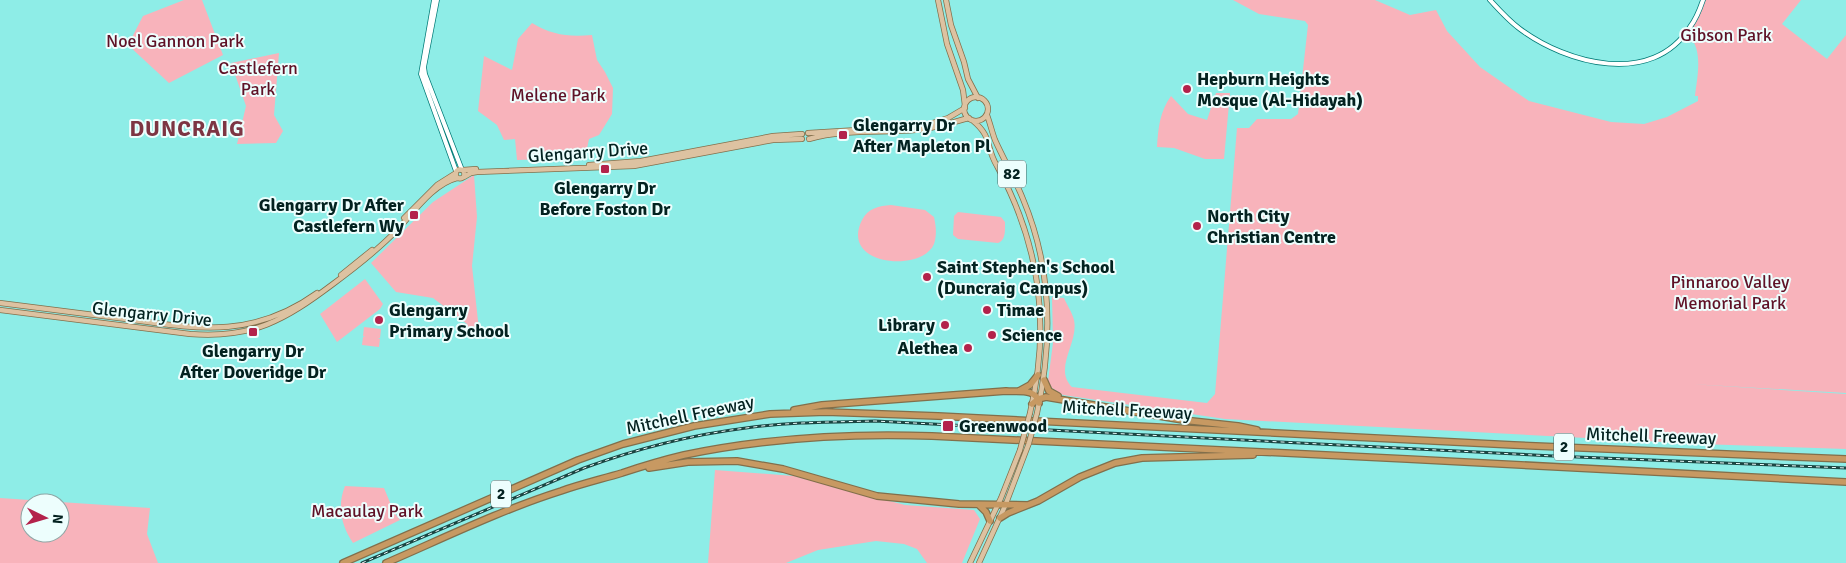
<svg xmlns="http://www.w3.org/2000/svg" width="1846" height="563" font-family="Signika,sans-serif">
  <rect width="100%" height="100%" fill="#8eede7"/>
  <path fill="#f8b3bb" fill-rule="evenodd" d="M 184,0 L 202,0 L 223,55 L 169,83 L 128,45 L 143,16 Z
    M 1233,0 L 1375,0 L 1410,15 L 1436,10 L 1447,31 L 1480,67 L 1529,101 L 1611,122 L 1644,124 L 1667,117 L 1698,101 L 1698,96 L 1695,96 C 1697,78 1704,49 1688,35 L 1703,0 L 1801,0 L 1782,24 L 1827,59 L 1846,35 L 1846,393 L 1690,384 L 1846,394 L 1846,449 L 1701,444 L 1225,419 L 1063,395 L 1052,388 L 1048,381 L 1053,343 L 1052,297 L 1064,298 C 1067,305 1072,312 1074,320 C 1079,343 1053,368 1072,387 L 1207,403 L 1215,394 L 1237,128 L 1249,128 L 1257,119 L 1291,119 L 1298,114 L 1308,25 L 1305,21 L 1259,14 Z
    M 532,23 C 552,35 568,37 592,35 L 597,60 L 605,72 L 613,88 L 612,114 L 599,135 L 589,139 L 585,158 L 517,160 L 515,139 L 504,140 L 497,125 L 478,111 L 484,56 L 512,70 L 518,39 Z
    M 279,53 L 274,115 L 283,131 L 276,143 L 237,144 L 246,106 L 231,63 Z
    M 1216,93 L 1230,93 L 1224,159 L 1205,159 L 1174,148 L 1157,147 C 1158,128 1160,111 1171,96 L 1188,114 L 1207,120 Z
    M 474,175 L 477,217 L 472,266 L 479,330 L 487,336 L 469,333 L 467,324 L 433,298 L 396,292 L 371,263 L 433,202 Z
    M 891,205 L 925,210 L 934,217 C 936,226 937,235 934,244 C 922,273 839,266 862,220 C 868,208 879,206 891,205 Z
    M 958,212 L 1001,217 L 1005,222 C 1005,230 1006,240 998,243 L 958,239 L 953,235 L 954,216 Z
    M 365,279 L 383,304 L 380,309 L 337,342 L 320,314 Z
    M 364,327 L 381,329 L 380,338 L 378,338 L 380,339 L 379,347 L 362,345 L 363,337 L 365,336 L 363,336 Z
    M 715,470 L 794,476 L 905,505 L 974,510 L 980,519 L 962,563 L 927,563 L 917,549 L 904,544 L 876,541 L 818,550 L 786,563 L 708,563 Z
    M 345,486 L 384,488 L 394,512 L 400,520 L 353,543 C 341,525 337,506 345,486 Z
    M 0,498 L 150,508 L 147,534 L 158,563 L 0,563 ZM 30,503 L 60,503 L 60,533 L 30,533 Z"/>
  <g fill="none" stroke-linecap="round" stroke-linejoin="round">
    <g stroke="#007a76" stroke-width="5.5">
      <path id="minor" d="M 434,0 L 421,74 L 456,171
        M 437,0 L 424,67 L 425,74 L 462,170
        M 1490,0 C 1499,10 1509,21 1520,29 C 1567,64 1652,87 1690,27 C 1696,19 1700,9 1703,0"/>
    </g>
    <g stroke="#826f4b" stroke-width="6">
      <path id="major" d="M 938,0 L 947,44 L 963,90 L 965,106
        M 946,0 L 951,25 L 964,62 L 968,79 L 978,98
        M964 109a12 12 0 1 1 24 0a12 12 0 1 1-24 0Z
        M 987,115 C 990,123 992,132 995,140 C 1004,160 1015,179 1023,199 C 1052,268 1053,341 1037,413
        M 972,120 C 993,137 985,146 997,166 C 1040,245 1051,325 1030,413
        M 808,133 L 923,126 L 948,118 L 965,108
        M 809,139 C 843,129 881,133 916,130 C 934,129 952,122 969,118
        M 589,165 L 641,161 L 773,136 L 802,134
        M455.5 174a4.5 4.5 0 1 1 9 0a4.5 4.5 0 1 1-9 0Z
        M 463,170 L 476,169
        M 464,177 L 471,173 L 477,172 L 634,166 L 773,140 L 802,139
        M 404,218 L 437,185 L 456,173
        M 341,275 L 372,250
        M 0,303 C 42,308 84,314 126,319 C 198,329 253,339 317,293
        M 0,310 L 190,334 C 253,339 285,320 333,284 C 356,267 378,250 397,230 C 414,212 433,184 457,178
        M 970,563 L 1001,498 L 1020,450
        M 979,563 L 1005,506 L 1029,443"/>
    </g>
    <g stroke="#826f4b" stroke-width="8">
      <path id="highway" d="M 1044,380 L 1049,391 L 1058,396
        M 1019,391 L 1030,385 L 1038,375
        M 1032,404 L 1038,399 L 1046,397 L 1183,420 L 1238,426 L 1257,430
        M 794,410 L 822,405 L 1006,391 C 1019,392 1036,388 1039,403
        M 649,468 L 688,462 L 737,461 L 783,469 L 877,496 L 959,504 L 1028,505
        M 979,505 L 986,512 L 990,521
        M 1000,518 L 1008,513 L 1038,501 L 1080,477 L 1115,463 L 1142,458 L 1253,455
        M 343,563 L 578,460 L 623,444 L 694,426 L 770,414 L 826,412 L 938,416 L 1514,445 L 1846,459
        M 386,563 C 444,538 501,510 561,491 C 581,484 602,479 622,473 C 643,466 663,460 684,455 C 766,438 849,433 932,436 L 1407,459 L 1846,482"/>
    </g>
    <use href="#minor" stroke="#fff" stroke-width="4"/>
    <use href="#major" stroke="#ddc2a1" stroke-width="4.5"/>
    <use href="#highway" stroke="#c79962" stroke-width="5.5"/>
    <g stroke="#1b4542" stroke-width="3">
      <path id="rail" d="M 362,563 L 584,468 C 636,449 690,435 746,428 C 789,422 831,422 875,421 L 1553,456 L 1846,468"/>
    </g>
    <use href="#rail" stroke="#edfefd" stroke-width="1" stroke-dasharray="4" stroke-linecap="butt"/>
    <g stroke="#826f4b" stroke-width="6" stroke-linecap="butt">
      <path id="major-bridge" d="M 1029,443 L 1037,413
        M 1020,450 L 1030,413"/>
    </g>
    <use href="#major-bridge" stroke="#ddc2a1" stroke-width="4.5"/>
  </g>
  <g fill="#b3224b" stroke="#edfefd" stroke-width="2">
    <circle cx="1187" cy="89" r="5"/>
    <rect x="838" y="130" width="10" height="10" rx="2.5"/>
    <rect x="600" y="164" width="10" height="10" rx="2.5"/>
    <rect x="409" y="210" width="10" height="10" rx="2.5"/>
    <circle cx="1197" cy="226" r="5"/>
    <circle cx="927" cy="277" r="5"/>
    <circle cx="987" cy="310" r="5"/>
    <circle cx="379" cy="320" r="5"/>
    <circle cx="945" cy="325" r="5"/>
    <rect x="248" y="327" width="10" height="10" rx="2.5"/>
    <circle cx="992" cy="335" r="5"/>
    <circle cx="968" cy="348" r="5"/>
    <rect x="942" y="420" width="12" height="12" rx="2.5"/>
  </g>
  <g text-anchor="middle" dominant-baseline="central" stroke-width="4" stroke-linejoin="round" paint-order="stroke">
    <g fill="#edfefd" stroke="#496462" stroke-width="1">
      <rect x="998" y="160.5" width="28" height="27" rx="4"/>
      <rect x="1554" y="433.5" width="20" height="27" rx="4"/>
      <rect x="491" y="480.5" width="20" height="27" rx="4"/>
    </g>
    <g font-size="16" font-weight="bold" fill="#032220">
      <text x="1012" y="174">82</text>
      <text x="1564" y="447">2</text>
      <text x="501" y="494">2</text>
    </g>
    <g font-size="18" fill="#5f1126" stroke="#edfefd">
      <text x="1726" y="35">Gibson Park</text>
      <text x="175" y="41">Noel Gannon Park</text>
      <text x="258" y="68">Castlefern<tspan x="258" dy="21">Park</tspan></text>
      <text x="558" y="95">Melene Park</text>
      <text x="1730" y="282">Pinnaroo Valley<tspan x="1730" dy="21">Memorial Park</tspan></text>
      <text x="367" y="511">Macaulay Park</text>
    </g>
    <g font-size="18" font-weight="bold" fill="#032220" stroke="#edfefd" text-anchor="start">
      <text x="1197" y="79">Hepburn Heights<tspan x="1197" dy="21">Mosque (Al-Hidayah)</tspan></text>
      <text x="853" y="125">Glengarry Dr<tspan x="853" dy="21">After Mapleton Pl</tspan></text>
      <text x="605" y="188" text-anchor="middle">Glengarry Dr<tspan x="605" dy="21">Before Foston Dr</tspan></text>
      <text x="404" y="205" text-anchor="end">Glengarry Dr After<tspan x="404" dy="21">Castlefern Wy</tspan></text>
      <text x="1207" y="216">North City<tspan x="1207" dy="21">Christian Centre</tspan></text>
      <text x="937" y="267">Saint Stephen's School<tspan x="937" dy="21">(Duncraig Campus)</tspan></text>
      <text x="389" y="310">Glengarry<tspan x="389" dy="21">Primary School</tspan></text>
      <text x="997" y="310">Timae</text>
      <text x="935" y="325" text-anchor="end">Library</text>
      <text x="1002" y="335">Science</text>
      <text x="958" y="348" text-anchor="end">Alethea</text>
      <text x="253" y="351" text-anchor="middle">Glengarry Dr<tspan x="253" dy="21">After Doveridge Dr</tspan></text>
      <text x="959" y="426">Greenwood</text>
    </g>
    <g font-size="18" fill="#032220" stroke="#edfefd">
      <text transform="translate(588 152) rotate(-4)">Glengarry Drive</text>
      <text transform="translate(152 314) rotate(6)">Glengarry Drive</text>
      <text transform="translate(1127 410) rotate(3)">Mitchell Freeway</text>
      <text transform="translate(690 415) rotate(-12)">Mitchell Freeway</text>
      <text transform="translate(1651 436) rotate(2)">Mitchell Freeway</text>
    </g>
    <g font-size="22" font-weight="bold" letter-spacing="1" fill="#7d3543" stroke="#edfefd">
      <text x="187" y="128">DUNCRAIG</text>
    </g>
  </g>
  <g transform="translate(45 518) rotate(95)"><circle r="24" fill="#edfefd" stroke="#8fa6a5"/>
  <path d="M0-4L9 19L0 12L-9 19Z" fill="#b3224b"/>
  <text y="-8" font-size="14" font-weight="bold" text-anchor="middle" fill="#032220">N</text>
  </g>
</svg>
